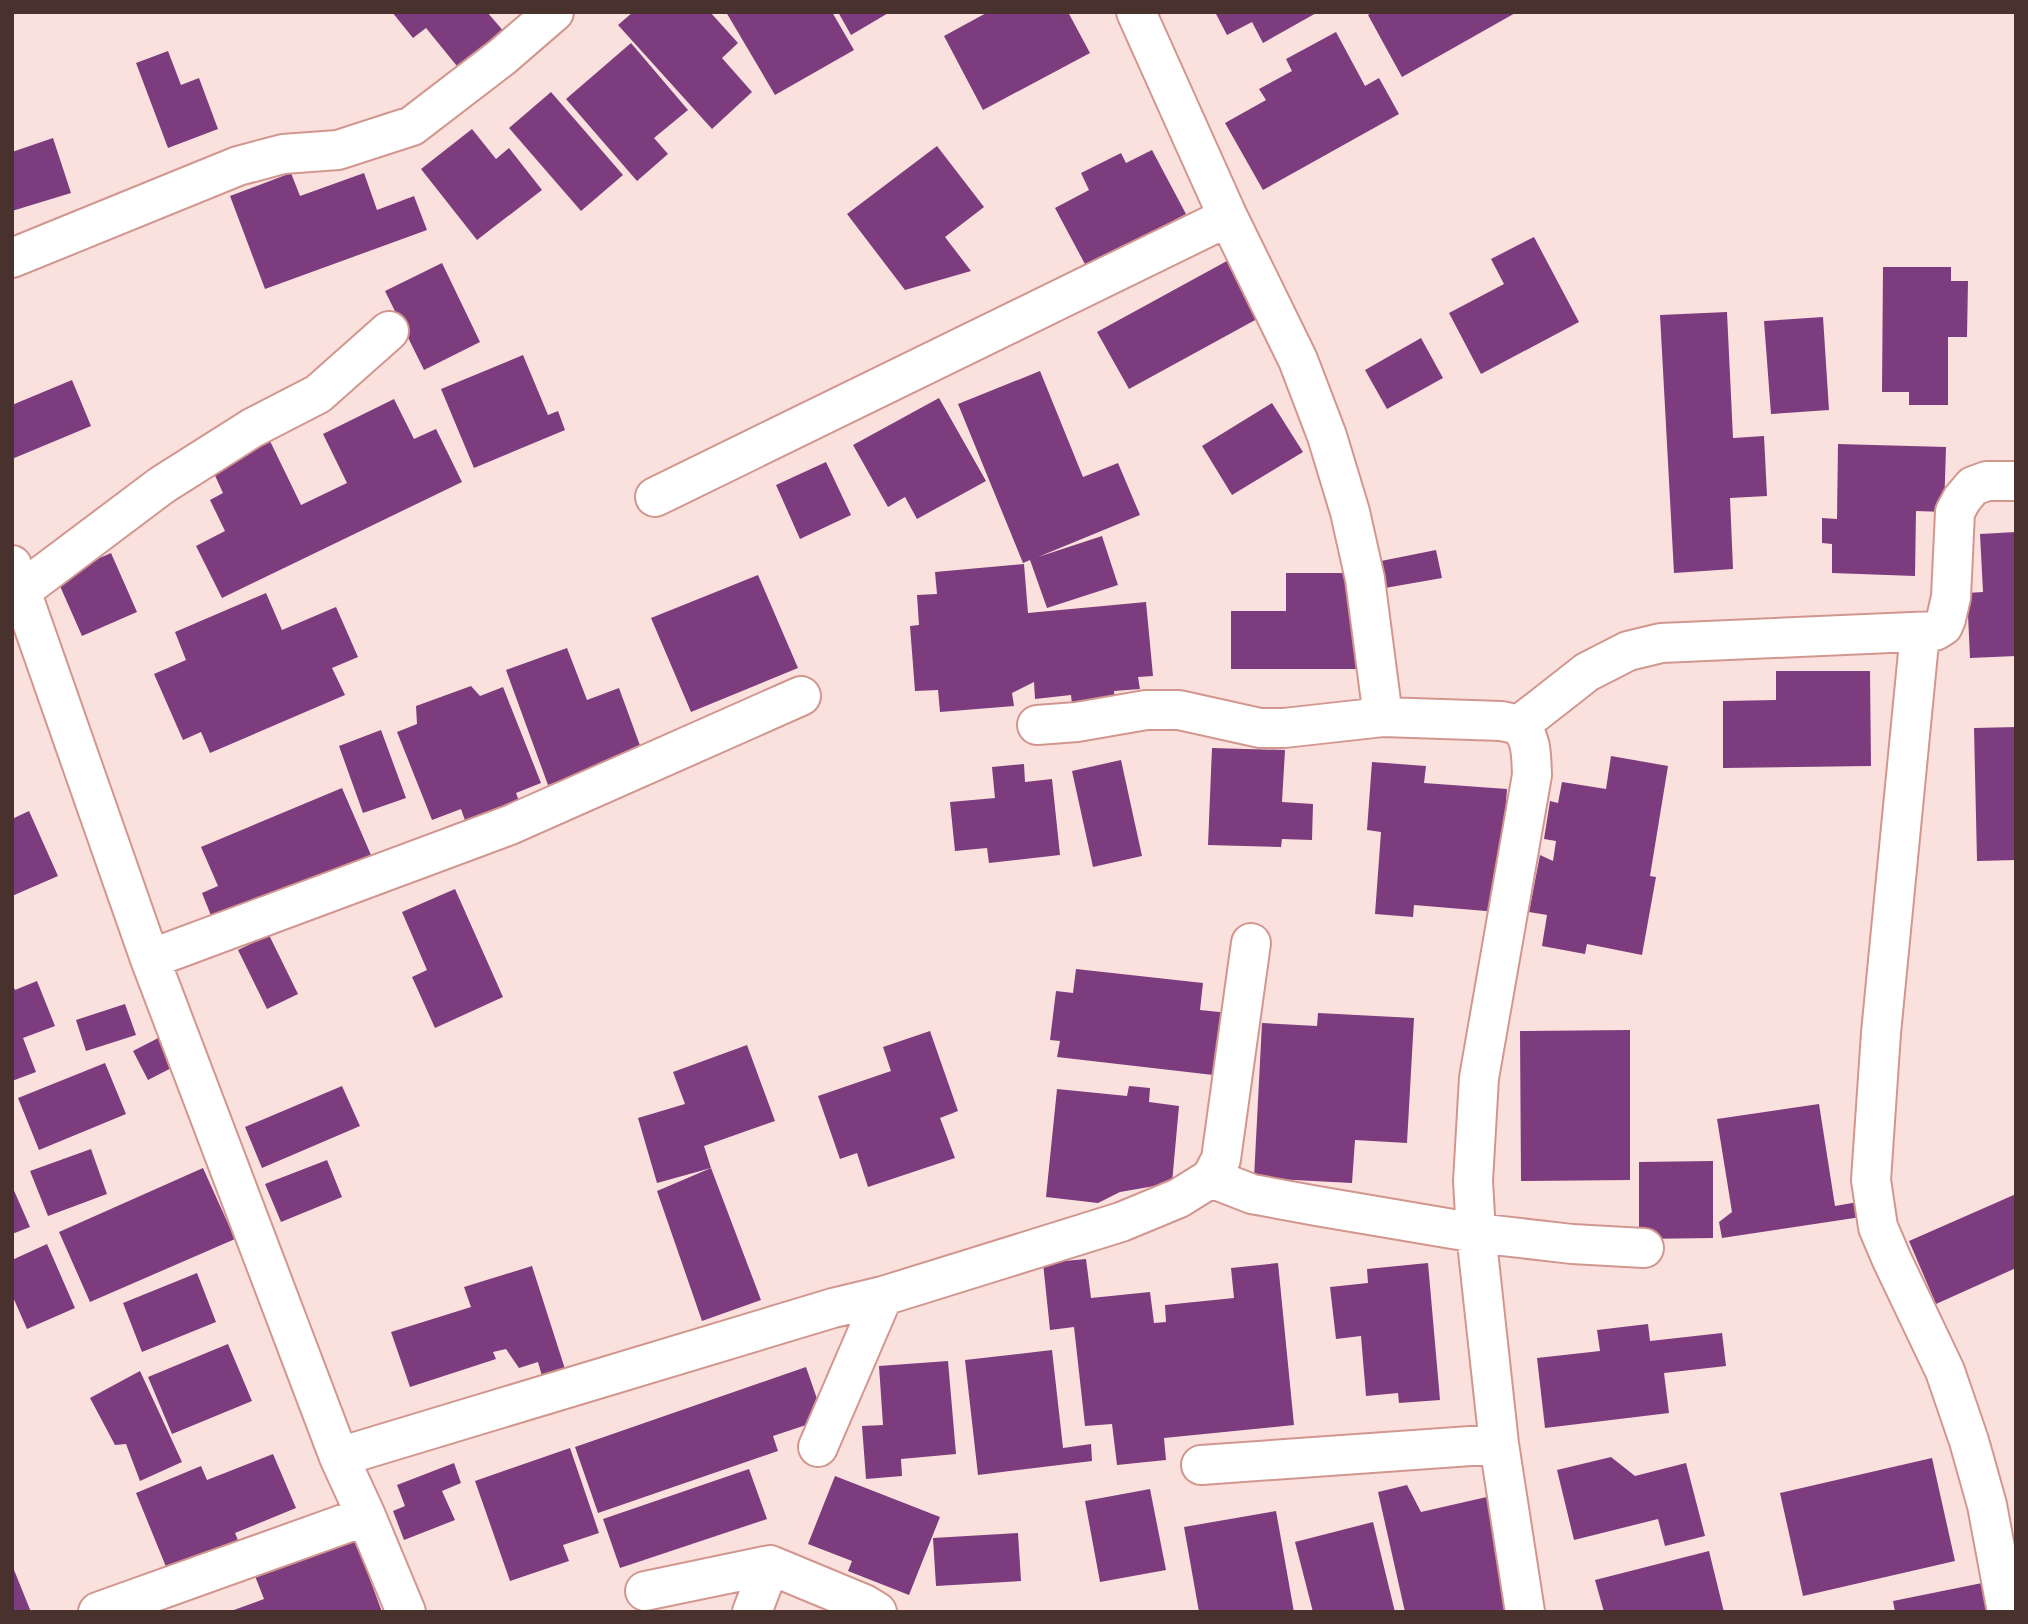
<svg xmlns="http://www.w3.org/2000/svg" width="2028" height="1624" font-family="'Archivo Narrow',sans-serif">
  <rect width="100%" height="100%" fill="#fbe1de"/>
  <path fill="#7d3c7d" d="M 392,12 L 487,12 L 506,34 L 461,71 L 426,28 L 413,38 Z
    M 633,12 L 710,12 L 738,43 L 722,58 L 752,92 L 712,129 L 618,25 Z
    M 726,12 L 832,12 L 854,50 L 775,95 Z
    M 838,12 L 890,12 L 851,35 Z
    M 988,12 L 1068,12 L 1090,53 L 983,110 L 944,36 Z
    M 1215,12 L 1318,12 L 1263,43 L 1252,22 L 1227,35 Z
    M 1373,12 L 1517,12 L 1402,77 L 1368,15 Z
    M 1336,32 L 1365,86 L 1379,78 L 1399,114 L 1263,190 L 1225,123 L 1266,100 L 1259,89 L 1292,71 L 1286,59 Z
    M 631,43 L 688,110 L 654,138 L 668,154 L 637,181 L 566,99 Z
    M 168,51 L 181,85 L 199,78 L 218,129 L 168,148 L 136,63 Z
    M 551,92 L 623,175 L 581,211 L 509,128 Z
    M 472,129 L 496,159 L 509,148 L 542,190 L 477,240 L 421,169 Z
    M 53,138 L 71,193 L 12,211 L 12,152 Z
    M 937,146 L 984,207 L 945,237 L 971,271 L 905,290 L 847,214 Z
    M 1152,150 L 1186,214 L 1086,266 L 1055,208 L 1089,190 L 1081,173 L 1121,153 L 1126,163 Z
    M 291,173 L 300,196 L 364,173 L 377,210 L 414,196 L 427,230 L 265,289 L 230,196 Z
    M 1534,237 L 1579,322 L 1481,374 L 1449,313 L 1504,284 L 1491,259 Z
    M 1236,256 L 1268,313 L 1129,389 L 1097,332 Z
    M 442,263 L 480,342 L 424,370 L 385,291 Z
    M 1883,267 L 1951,267 L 1951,281 L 1968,281 L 1967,337 L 1948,337 L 1948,405 L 1909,405 L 1909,392 L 1882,392 Z
    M 1727,312 L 1733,438 L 1764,436 L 1767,496 L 1730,498 L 1733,569 L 1674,573 L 1660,315 Z
    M 1823,317 L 1829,410 L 1771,414 L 1764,321 Z
    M 1421,338 L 1443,378 L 1387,409 L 1365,370 Z
    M 523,355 L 548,415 L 558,411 L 565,430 L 474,468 L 441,389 Z
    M 1040,371 L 1083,477 L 1118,463 L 1140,515 L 1038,557 L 1102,536 L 1118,585 L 1047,608 L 1030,560 L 1023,563 L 958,404 Z
    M 72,380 L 91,426 L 12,459 L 12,405 Z
    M 939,398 L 986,481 L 917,519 L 905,497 L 888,507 L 853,445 Z
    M 394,399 L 414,439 L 436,429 L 462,482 L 222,598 L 196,546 L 225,531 L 210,500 L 223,493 L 212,469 L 270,441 L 301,505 L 347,483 L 323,434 Z
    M 1272,403 L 1303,452 L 1232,495 L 1202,446 Z
    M 1838,444 L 1946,447 L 1944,512 L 1916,511 L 1915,576 L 1832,573 L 1832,544 L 1822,543 L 1822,518 L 1837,519 Z
    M 826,462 L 851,515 L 800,539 L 776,485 Z
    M 2016,532 L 2016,656 L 1970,658 L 1967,593 L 1983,592 L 1980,534 Z
    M 1436,550 L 1442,578 L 1385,588 L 1381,561 Z
    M 111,553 L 137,612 L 82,636 L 56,577 Z
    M 1024,564 L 1028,613 L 1146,602 L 1153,676 L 1138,677 L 1140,689 L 1114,691 L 1115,701 L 1072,705 L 1071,695 L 1035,699 L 1034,682 L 1012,693 L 1014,706 L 940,712 L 938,690 L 915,691 L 910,626 L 919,625 L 917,595 L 937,594 L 935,572 Z
    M 1286,573 L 1356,573 L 1356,669 L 1231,669 L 1231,611 L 1286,611 Z
    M 758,575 L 798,668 L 691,712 L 651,618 Z
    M 266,593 L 282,630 L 336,607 L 358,657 L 332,668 L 345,695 L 210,753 L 201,732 L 183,740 L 154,674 L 186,660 L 175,632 Z
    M 567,648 L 587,700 L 619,688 L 642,751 L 548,785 L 506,670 Z
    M 1776,671 L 1870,671 L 1871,766 L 1723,768 L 1723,701 L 1776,700 Z
    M 471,686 L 480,696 L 503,687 L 541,783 L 516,793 L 522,809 L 468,829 L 461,809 L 432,820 L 397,732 L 417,724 L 416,706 Z
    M 2016,727 L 2016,860 L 1977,861 L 1974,728 Z
    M 381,730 L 406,798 L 363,813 L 339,746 Z
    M 1212,748 L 1285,750 L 1282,802 L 1313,804 L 1312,840 L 1282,839 L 1281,847 L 1208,845 Z
    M 1611,756 L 1668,766 L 1650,876 L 1656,877 L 1642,955 L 1587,944 L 1585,954 L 1542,946 L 1547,915 L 1529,912 L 1540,855 L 1553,861 L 1556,841 L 1544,839 L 1550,801 L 1558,803 L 1562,782 L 1606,789 Z
    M 1121,760 L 1142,856 L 1093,867 L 1072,771 Z
    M 1372,762 L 1426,766 L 1424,783 L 1507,789 L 1498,912 L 1414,905 L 1413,917 L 1375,914 L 1381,832 L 1367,830 Z
    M 1024,764 L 1025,782 L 1052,779 L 1060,855 L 989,863 L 987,848 L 955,851 L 950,802 L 995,798 L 992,767 Z
    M 342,788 L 374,862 L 216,928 L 202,893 L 218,886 L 201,847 Z
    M 29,811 L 58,876 L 12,896 L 12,819 Z
    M 455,889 L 503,997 L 435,1028 L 412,977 L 427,970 L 402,912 Z
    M 269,935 L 298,994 L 267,1009 L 238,950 Z
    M 1076,969 L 1203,983 L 1200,1010 L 1229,1013 L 1222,1076 L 1057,1057 L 1060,1041 L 1050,1040 L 1056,991 L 1073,993 Z
    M 37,981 L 55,1026 L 23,1038 L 36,1072 L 12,1081 L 12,983 L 15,990 Z
    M 125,1004 L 136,1035 L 86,1051 L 76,1020 Z
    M 1318,1013 L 1414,1018 L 1407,1143 L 1355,1140 L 1352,1183 L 1254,1178 L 1262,1023 L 1317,1026 Z
    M 1630,1030 L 1630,1180 L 1521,1181 L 1520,1031 Z
    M 930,1031 L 958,1111 L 940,1118 L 955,1158 L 868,1187 L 857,1153 L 840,1159 L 818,1096 L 891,1071 L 883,1047 Z
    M 166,1034 L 181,1063 L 148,1080 L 133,1051 Z
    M 747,1045 L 775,1121 L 704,1146 L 711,1168 L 657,1183 L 638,1118 L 685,1104 L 673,1072 Z
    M 105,1063 L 126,1114 L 39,1150 L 18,1098 Z
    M 342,1086 L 360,1126 L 262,1168 L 245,1127 Z
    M 1129,1086 L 1150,1088 L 1149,1102 L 1179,1106 L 1172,1183 L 1120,1192 L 1098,1203 L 1046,1197 L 1057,1089 L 1127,1096 Z
    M 1819,1104 L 1835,1206 L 1858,1202 L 1861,1217 L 1722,1238 L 1719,1222 L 1732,1212 L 1717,1119 Z
    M 91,1149 L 107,1194 L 48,1216 L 30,1171 Z
    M 327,1160 L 342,1197 L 281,1222 L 265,1184 Z
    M 1713,1161 L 1713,1238 L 1639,1239 L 1639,1162 Z
    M 203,1168 L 235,1239 L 90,1302 L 59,1232 Z
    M 711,1168 L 761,1300 L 702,1321 L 657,1191 Z
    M 12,1186 L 30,1227 L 12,1234 Z
    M 2016,1194 L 2016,1268 L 1936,1304 L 1909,1241 Z
    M 47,1244 L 75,1308 L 27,1329 L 12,1295 L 12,1260 Z
    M 1086,1259 L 1091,1298 L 1150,1292 L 1154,1323 L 1166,1322 L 1165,1305 L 1234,1298 L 1231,1268 L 1278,1263 L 1294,1425 L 1164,1438 L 1166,1460 L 1117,1465 L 1112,1424 L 1085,1426 L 1074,1327 L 1050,1330 L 1043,1263 Z
    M 1428,1263 L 1440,1400 L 1399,1403 L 1398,1393 L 1366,1396 L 1361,1336 L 1336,1339 L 1330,1287 L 1368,1283 L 1367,1269 Z
    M 532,1266 L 565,1369 L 542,1376 L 538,1362 L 519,1368 L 506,1349 L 493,1352 L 496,1359 L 410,1387 L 391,1332 L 471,1307 L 464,1287 Z
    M 197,1273 L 216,1322 L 142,1352 L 123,1303 Z
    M 1648,1324 L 1650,1341 L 1722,1333 L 1726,1366 L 1664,1373 L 1669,1413 L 1545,1428 L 1537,1358 L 1600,1351 L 1597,1330 Z
    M 228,1344 L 252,1401 L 172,1434 L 148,1377 Z
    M 1052,1350 L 1063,1448 L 1091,1444 L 1092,1461 L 978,1475 L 965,1360 Z
    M 948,1361 L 956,1454 L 901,1459 L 902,1476 L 866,1479 L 862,1426 L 883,1425 L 879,1366 Z
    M 806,1367 L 824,1419 L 773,1436 L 778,1451 L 598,1513 L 575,1447 Z
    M 140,1371 L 182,1462 L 140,1481 L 126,1444 L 115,1445 L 90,1398 Z
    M 570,1448 L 599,1533 L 563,1545 L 569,1561 L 510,1581 L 475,1481 Z
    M 273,1454 L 296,1508 L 235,1533 L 242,1550 L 171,1579 L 136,1493 L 201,1466 L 207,1480 Z
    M 1611,1457 L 1635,1476 L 1686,1463 L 1705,1536 L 1665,1546 L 1658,1519 L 1574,1540 L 1557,1470 Z
    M 1932,1458 L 1955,1561 L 1803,1596 L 1780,1493 Z
    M 454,1463 L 461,1483 L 442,1491 L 455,1520 L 404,1540 L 393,1511 L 405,1506 L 397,1485 Z
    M 749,1469 L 767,1519 L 620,1568 L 603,1519 Z
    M 835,1476 L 940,1517 L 909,1595 L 848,1571 L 852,1561 L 808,1544 Z
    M 1407,1485 L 1421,1512 L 1491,1496 L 1517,1612 L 1405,1612 L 1378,1492 Z
    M 1150,1489 L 1166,1570 L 1100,1582 L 1085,1501 Z
    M 1276,1511 L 1294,1612 L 1199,1612 L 1184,1527 Z
    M 1373,1522 L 1395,1612 L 1313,1612 L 1295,1542 Z
    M 1018,1533 L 1021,1581 L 936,1586 L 933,1538 Z
    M 355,1539 L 382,1612 L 231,1611 L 264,1599 L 255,1576 Z
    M 1709,1551 L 1724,1612 L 1604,1612 L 1595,1580 Z
    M 12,1565 L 31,1612 L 12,1612 Z
    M 1987,1582 L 1993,1612 L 1895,1612 L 1893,1601 Z"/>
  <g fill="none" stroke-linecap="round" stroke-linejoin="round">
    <g stroke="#d1978f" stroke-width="42">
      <path id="street" d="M 1136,12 L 1228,217 L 1298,360 L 1327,436 L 1350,512 L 1365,579 L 1383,717 L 1501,721 C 1506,722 1514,723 1518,726 C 1533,736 1531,759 1532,775 L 1479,1078 L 1473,1181 L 1476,1233 L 1499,1444 L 1525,1612
        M 12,258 L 238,166 L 283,154 L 338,150 L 412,126 L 502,57 L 554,12
        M 655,497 L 1228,217
        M 12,565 L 150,959 L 339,1457 L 366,1516 L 406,1612
        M 21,591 L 162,485 L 252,428 L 318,394 L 389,331
        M 1920,632 L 1881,1033 L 1871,1180 L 1878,1227 L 1892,1260 L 1945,1371 L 1969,1441 L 1987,1505 L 2007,1612
        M 1037,725 L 1077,722 L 1146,710 L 1179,710 L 1260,728 L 1284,728 L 1383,717
        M 1518,726 L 1587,672 L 1628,651 L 1661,643 L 1935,631 L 1943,626 L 1946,619 L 1951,597 L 1955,512 L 1962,499 L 1973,486 L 1987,481 L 2016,481
        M 150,959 L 510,825 L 801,696
        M 1211,1178 L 1252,1194 L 1317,1206 L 1476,1233 L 1572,1244 L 1644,1248
        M 818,1447 L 883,1296
        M 339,1457 L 833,1308 L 883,1296 L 1121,1222 L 1179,1198 L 1211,1178 L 1221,1159 L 1251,943
        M 1201,1465 L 1499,1444
        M 645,1591 L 770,1565 L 864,1604 L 877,1612
        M 98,1612 L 366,1516
        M 752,1612 L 770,1565"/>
    </g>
    <use href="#street" stroke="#fff" stroke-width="38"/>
  </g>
  <rect width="2028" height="1624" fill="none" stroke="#49312e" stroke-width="28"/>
</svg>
